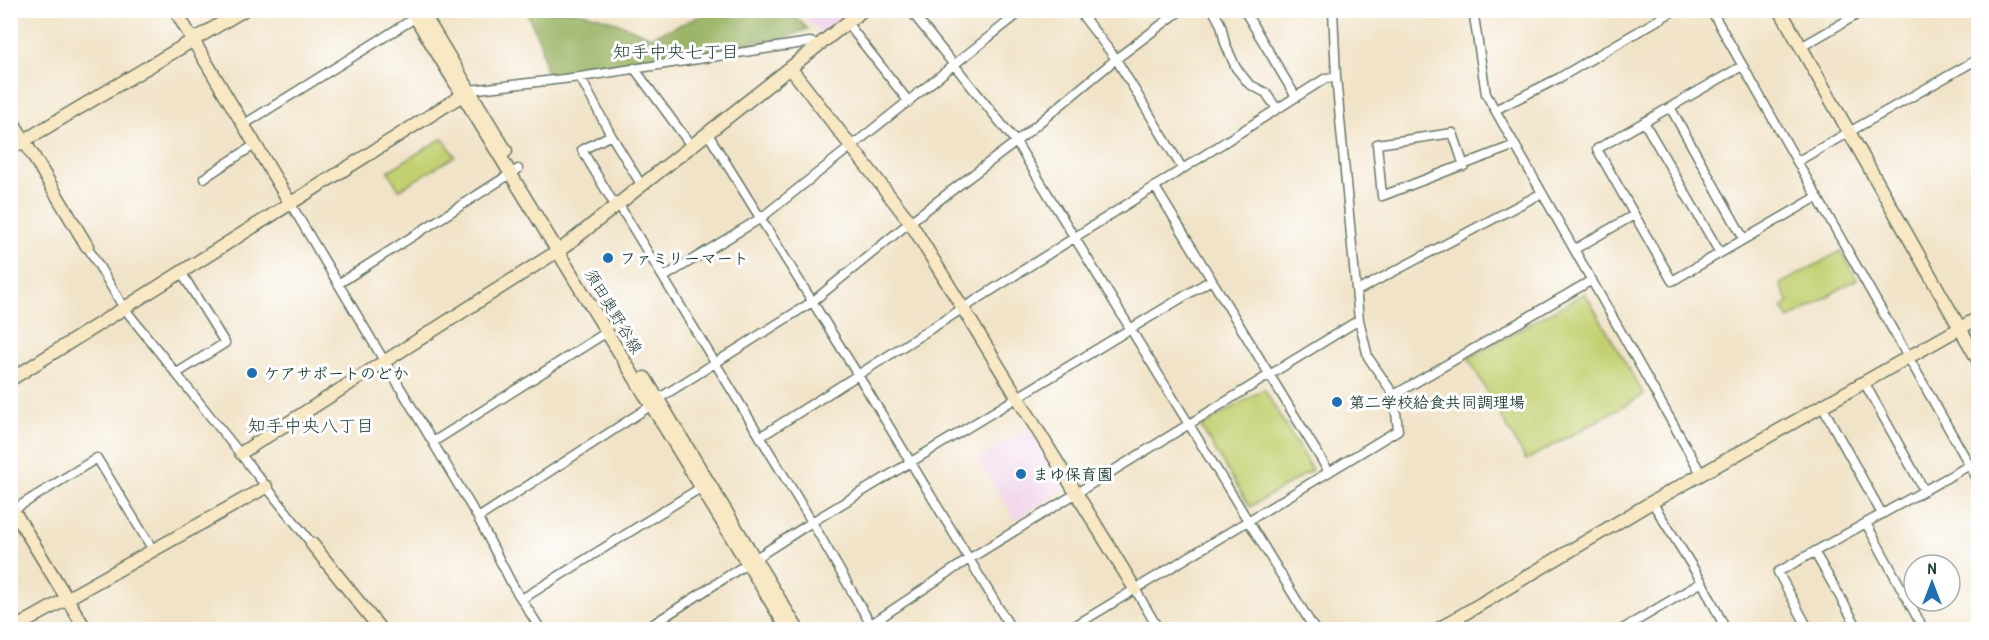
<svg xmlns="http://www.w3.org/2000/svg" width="1989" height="640" font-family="'Patrick Hand','Klee One',sans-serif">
  <rect width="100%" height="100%" fill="#fff"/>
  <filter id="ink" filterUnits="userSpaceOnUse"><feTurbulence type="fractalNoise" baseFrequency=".0167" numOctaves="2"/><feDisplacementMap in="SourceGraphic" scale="12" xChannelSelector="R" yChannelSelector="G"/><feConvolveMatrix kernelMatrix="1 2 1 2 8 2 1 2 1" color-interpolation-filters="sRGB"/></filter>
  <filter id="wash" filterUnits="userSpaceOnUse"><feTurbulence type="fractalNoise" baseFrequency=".008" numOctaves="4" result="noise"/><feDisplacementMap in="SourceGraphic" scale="24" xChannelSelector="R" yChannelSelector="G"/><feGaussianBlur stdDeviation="1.35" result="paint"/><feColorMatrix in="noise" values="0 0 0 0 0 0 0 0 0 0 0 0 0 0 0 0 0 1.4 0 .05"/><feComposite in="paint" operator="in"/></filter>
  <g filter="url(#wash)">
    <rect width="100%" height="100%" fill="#f1e3c7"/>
    <path fill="#eed0e7" d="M 801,11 L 850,11 L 822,35 Z
      M 1028,428 L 1064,488 L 1015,520 L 978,459 Z"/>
    <path fill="#c3d071" stroke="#718652" stroke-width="1.5" d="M 443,138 L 455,156 L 399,190 L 388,171 Z
      M 1841,251 L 1857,279 L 1789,319 L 1782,308 L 1789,302 L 1780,284 Z
      M 1585,293 L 1644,395 L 1526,460 L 1468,358 Z
      M 1264,389 L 1312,470 L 1250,507 L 1201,427 Z"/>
    <path fill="#9ab263" stroke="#5c784c" stroke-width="1.5" d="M 567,11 C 599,14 622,24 651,37 L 712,11 L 790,11 L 808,29 L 782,39 L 756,41 L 644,62 L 547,76 L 540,42 L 526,11 Z"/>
  </g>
  <g filter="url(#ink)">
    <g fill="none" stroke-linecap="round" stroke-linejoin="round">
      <g stroke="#687767" stroke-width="11">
        <path id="street" d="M 910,10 L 1016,142 L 1315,630
          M 1078,10 L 1116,59 L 1182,168
          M 1213,10 L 1221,25 L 1225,43 L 1236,68 L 1249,84 L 1266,93 L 1277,109
          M 1244,10 L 1296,97
          M 1473,10 L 1486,94 L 1702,475
          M 1711,10 L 1978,480
          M 847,23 L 909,102
          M 1801,47 L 1865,10
          M 1742,66 L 1597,149 L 1672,281 L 1817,197
          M 634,68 L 692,147
          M 580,77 L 611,135 L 642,186
          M 470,90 L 580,77 L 810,42 L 820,45
          M 1670,107 L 1744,239
          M 1495,110 L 1559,78 L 1675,10
          M 1644,122 L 1720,253
          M 243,125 L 418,16
          M 708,134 L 858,375 L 1012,630
          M 611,135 L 582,150 L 616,207
          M 1798,161 L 1978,59
          M 1464,166 L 1453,133 L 1377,144 L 1382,196 L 1515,145
          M 204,178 L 256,144
          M 1155,187 L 1329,472
          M 290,203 L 478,518 L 513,586 L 541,630
          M 619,205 L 812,522 L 874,630
          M 87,246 L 124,308 L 312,544
          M 1575,249 L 1634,215
          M 664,277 L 761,218 L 1023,10
          M 338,284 L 518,169
          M 1357,291 L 1542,193
          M 177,373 L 225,343 L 181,272
          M 1864,382 L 1924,490
          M 1394,395 L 1592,280
          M 1822,406 L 1882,514
          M 760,437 L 1296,97 L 1326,78 L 1336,77
          M 433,442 L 607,332
          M 1652,502 L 1702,582 L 1726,630
          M 13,510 L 97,458 L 153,550
          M 478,518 L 652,405 L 658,399 L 812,302 L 910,222 L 1016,142 L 1116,59 L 1181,10
          M 1866,523 L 1924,630
          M 1815,553 L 1859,630
          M 1135,589 L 1159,630
          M 522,599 L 705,485
          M 871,624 L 969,559 L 1359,320
          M 644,630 L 812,522 L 1211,280
          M 1068,630 L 1398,430 L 1394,395 L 1368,357 L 1359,320 L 1336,77 L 1333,10
          M 1621,630 L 1702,582
          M 1809,630 L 1778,572 L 1970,465"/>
      </g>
      <g stroke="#687767" stroke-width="15">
        <path id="secondary" d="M 175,10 L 290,203
          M 411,10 L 788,630
          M 421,10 L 506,151
          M 1780,10 L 1978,360
          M 791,69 L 910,222 L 1135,589
          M 10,117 L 87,246
          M 10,149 L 244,10
          M 645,378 L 798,630
          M 10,380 L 469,91
          M 241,453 L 564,247 L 863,10
          M 10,505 L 86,630
          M 312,544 L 381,630
          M 11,630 L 266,487
          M 1437,630 L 1652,502 L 1978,318"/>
      </g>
      <use href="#street" stroke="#fff" stroke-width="8"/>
      <use href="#secondary" stroke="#f8e8c3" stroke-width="12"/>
    </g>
  </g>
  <g fill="#1f6fb2" stroke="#fff" stroke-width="2">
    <circle cx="608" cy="258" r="6"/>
    <circle cx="252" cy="373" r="6"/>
    <circle cx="1337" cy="402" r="6"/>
    <circle cx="1021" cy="474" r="6"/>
  </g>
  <g text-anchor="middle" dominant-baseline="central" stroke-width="6" stroke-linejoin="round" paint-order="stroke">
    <g font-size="16" font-weight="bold" fill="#1f3d34" stroke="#fff" text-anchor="start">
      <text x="620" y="258">ファミリーマート</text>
      <text x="264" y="373">ケアサポートのどか</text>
      <text x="1349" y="402">第二学校給食共同調理場</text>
      <text x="1033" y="474">まゆ保育園</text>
    </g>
    <g font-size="16" fill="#1f3d34" stroke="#fff">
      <text transform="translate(614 311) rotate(59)">須田奥野谷線</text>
    </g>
    <g font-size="18" fill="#1f3d34" stroke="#fff">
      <text x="676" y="51">知手中央七丁目</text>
      <text x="311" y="425">知手中央八丁目</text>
    </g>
  </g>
  <rect width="1989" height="640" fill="none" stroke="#fff" stroke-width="36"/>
  <g transform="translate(1932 583)"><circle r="28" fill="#ffffff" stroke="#a5b1ae" stroke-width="1.5"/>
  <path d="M0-4.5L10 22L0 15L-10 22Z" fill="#1f6fb2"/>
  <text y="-9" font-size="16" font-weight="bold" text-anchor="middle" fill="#1f3d34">N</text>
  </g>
</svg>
